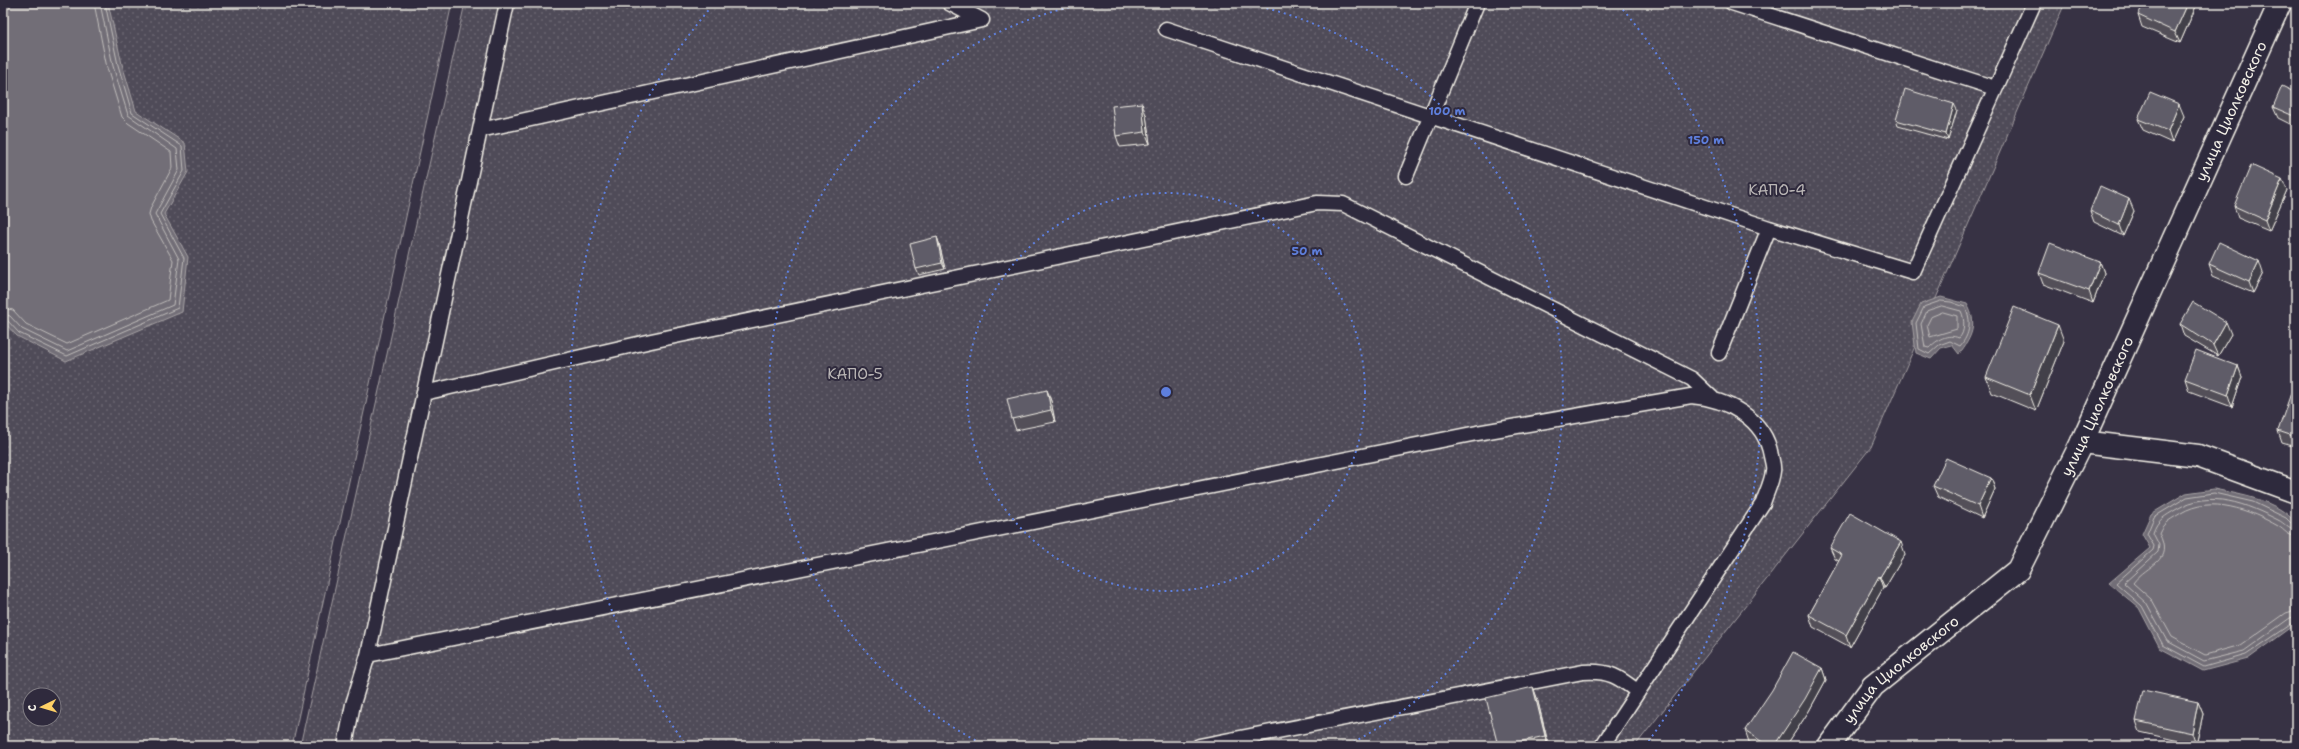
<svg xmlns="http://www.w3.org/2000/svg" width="2299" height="749" font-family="'Shantell Sans',sans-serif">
  <defs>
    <pattern id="green-dots" width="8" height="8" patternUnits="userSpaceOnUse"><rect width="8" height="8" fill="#504b59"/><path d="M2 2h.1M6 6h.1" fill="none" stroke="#6a6571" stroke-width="1.8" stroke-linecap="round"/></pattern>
  </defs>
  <rect width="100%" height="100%" fill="#373244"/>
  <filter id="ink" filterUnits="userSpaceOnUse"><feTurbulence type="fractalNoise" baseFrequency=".025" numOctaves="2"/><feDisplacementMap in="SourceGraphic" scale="8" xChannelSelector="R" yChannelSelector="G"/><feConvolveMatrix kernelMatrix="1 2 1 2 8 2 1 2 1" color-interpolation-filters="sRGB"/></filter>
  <g filter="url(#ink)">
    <path fill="url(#green-dots)" stroke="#a29ea0" fill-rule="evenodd" d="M 3,3 L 452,3 L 292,746 L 3,746 ZM 30,695 L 54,695 L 54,719 L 30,719 Z
      M 465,3 L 2065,3 L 1871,447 L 1635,746 L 300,746 Z"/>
    <path fill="#726e77" stroke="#a6a2a4" d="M 3,3 L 108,3 L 122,64 L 136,111 L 185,143 L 188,172 L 164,214 L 188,257 L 182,312 L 66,361 L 17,336 L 3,321 Z
      M 1941,297 L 1967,304 C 1978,324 1972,337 1959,354 L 1952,345 L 1941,348 L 1931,359 L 1916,353 L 1912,322 L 1921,304 Z
      M 2214,489 C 2242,495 2277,500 2296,523 L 2296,624 L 2248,659 L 2203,671 L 2160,648 L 2139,608 L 2109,583 L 2150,548 L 2142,534 L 2151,514 L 2186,493 Z"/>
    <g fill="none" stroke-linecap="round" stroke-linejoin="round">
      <path stroke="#c0bdbb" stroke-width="1" d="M 1941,301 L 1951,302 L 1965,307 C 1972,320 1970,335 1960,346 L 1950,341 L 1939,345 L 1929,354 L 1919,349 L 1916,323 L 1924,307 Z
        M 1942,306 L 1961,311 C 1965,319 1965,333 1959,338 C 1947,333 1937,340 1929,348 L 1925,347 L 1921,324 L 1927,311 Z
        M 3,308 L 13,310 L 26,324 L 67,344 L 168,300 L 173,260 L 151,221 L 149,214 L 151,207 L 172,168 L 171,152 L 128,123 L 122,117 L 107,68 L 94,3
        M 1943,312 L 1957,316 L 1957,329 L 1930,337 L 1927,325 L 1931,317 Z
        M 3,314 L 10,316 L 22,329 L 67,351 L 173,305 L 179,259 L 155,214 L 179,170 L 177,149 L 128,115 L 113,66 L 100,3
        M 3,319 L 7,320 L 19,333 L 67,356 L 178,308 L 184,258 L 160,214 L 184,171 L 182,146 L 132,113 L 118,65 L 105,3
        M 2296,525 L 2292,524 L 2286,518 L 2253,502 L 2214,493 L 2187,497 L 2154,517 L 2147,534 L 2154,546 L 2153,550 L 2116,583 L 2142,606 L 2163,645 L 2204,667 L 2246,655 L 2296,621
        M 2296,530 C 2288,530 2285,523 2278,520 C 2247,504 2210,489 2177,509 C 2165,516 2157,520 2153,533 L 2159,545 L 2158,552 L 2124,583 L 2146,603 L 2167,641 L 2204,661 L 2244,651 L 2290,618 L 2296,616
        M 2296,536 C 2287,536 2285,530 2278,526 C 2250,510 2211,495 2181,513 C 2172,519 2163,522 2159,533 C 2174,563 2148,563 2133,583 L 2151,599 L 2172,637 L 2205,655 L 2241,645 L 2286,613 L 2296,610"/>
      <g stroke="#f4f1e8" stroke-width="17">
        <path id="lane" d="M 1732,3 L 1995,88
          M 1166,29 L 1769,228 L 1913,272 L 2034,3
          M 480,130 L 982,20 L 949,3
          M 1406,176 L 1477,3
          M 1719,353 L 1769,228
          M 424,393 L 651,341 L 1317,203 L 1343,204 L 1692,379 L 1712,398
          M 368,655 L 1477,433 L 1691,396 C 1727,399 1765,418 1771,456 C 1772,461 1774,467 1773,471 C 1772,482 1766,493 1763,503 L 1602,746
          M 345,746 L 353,704 L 368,655 L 507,3
          M 1199,746 L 1583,672 C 1609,670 1619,677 1638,692"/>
      </g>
      <g stroke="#f4f1e8" stroke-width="25">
        <g id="street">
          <path d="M 2082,442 L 2198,456 L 2296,492"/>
          <path id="s1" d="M 1829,746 L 1873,686 L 2018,570 L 2082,442 L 2280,3"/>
        </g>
      </g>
      <use href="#lane" stroke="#2f2a3d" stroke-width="14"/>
      <use href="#street" stroke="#2f2a3d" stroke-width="22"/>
    </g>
    <path fill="#524f59" stroke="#f4f1e8" d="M 2197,4 L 2180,43 L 2142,27 L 2138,15 Z
      M 2296,93 L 2296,127 L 2278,118 L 2273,107 Z
      M 1957,110 L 1948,140 L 1898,126 L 1896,120 Z
      M 1146,115 L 1150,144 L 1120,147 L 1116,136 Z
      M 2184,116 L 2172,143 L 2143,130 L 2138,119 Z
      M 2287,190 L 2269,231 L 2238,218 L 2234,206 Z
      M 2090,211 L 2134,211 L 2123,236 L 2094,222 Z
      M 937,237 L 939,243 L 945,269 L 919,275 L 916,269 Z
      M 2100,262 L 2104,273 L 2093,303 L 2043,284 L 2039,273 Z
      M 2209,264 L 2263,273 L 2253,293 L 2213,276 Z
      M 2180,324 L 2231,334 L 2218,356 L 2184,336 Z
      M 2064,341 L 2036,411 L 1992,393 L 1986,377 Z
      M 2238,366 L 2242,377 L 2232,407 L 2189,391 L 2185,379 Z
      M 1047,390 L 1051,401 L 1055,422 L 1016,430 L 1012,419 Z
      M 2296,391 L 2296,447 L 2282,443 L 2278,431 Z
      M 1991,478 L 1995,489 L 1982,518 L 1938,497 L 1933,486 Z
      M 1830,548 L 1905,554 L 1885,588 L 1883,588 L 1850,647 L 1813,627 L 1809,615 L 1839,561 L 1835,559 Z
      M 1822,668 L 1826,680 L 1809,711 L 1786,746 L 1755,746 L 1749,742 L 1745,730 Z
      M 1533,687 L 1537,698 L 1549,746 L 1498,746 Z
      M 2198,702 L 2203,714 L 2196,745 L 2140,732 L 2136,721 Z"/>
    <path fill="#424048" stroke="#f4f1e8" d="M 2188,3 L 2197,3 L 2197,4 L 2180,43 L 2175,32 Z
      M 1142,103 L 1146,115 L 1150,144 L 1145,132 Z
      M 1954,104 L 1957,110 L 1948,140 L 1946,134 Z
      M 2179,104 L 2184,116 L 2172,143 L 2168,131 Z
      M 2282,179 L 2287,190 L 2269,231 L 2265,220 Z
      M 2129,199 L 2134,211 L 2123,236 L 2119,225 Z
      M 937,237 L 939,243 L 945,269 L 942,263 Z
      M 2259,261 L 2263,273 L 2253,293 L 2249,282 Z
      M 2100,262 L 2104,273 L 2093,303 L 2089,291 Z
      M 2226,322 L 2231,334 L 2218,356 L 2213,345 Z
      M 2058,325 L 2064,341 L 2036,411 L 2030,395 Z
      M 2238,366 L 2242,377 L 2232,407 L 2228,395 Z
      M 1047,390 L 1051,401 L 1055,422 L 1051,410 Z
      M 1991,478 L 1995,489 L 1982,518 L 1978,506 Z
      M 1901,542 L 1905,554 L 1885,588 L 1880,577 Z
      M 1879,576 L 1883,588 L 1850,647 L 1846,635 Z
      M 1822,668 L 1826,680 L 1809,711 L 1786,746 L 1774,746 Z
      M 1533,687 L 1537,698 L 1548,746 L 1545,736 Z
      M 2198,702 L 2203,714 L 2196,745 L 2192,733 Z"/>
    <path fill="#5f5c67" stroke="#f4f1e8" d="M 2144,3 L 2188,3 L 2175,32 L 2138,15 Z
      M 2282,86 L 2296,93 L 2296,117 L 2273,107 Z
      M 1905,89 L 1954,104 L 1946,134 L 1896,120 Z
      M 2150,92 L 2179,104 L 2168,131 L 2138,119 Z
      M 1142,103 L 1145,132 L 1116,136 L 1112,106 Z
      M 2251,165 L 2282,179 L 2265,220 L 2234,206 Z
      M 2100,186 L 2129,199 L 2119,225 L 2090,211 Z
      M 937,237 L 942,263 L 916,269 L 910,244 Z
      M 2219,242 L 2259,261 L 2249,282 L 2209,264 Z
      M 2050,243 L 2100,262 L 2089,291 L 2039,273 Z
      M 2193,302 L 2226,322 L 2213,345 L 2180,324 Z
      M 2014,307 L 2058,325 L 2030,395 L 1986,377 Z
      M 2196,350 L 2238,366 L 2228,395 L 2185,379 Z
      M 1047,390 L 1051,410 L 1012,419 L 1007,399 Z
      M 2292,390 L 2296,391 L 2296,437 L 2278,431 Z
      M 1946,458 L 1991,478 L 1978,506 L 1933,486 Z
      M 1850,513 L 1901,542 L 1880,577 L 1879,576 L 1846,635 L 1809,615 L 1842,555 L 1830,548 Z
      M 1793,652 L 1822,668 L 1805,699 L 1774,746 L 1768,746 L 1745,730 L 1772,690 Z
      M 1533,687 L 1545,736 L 1501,746 L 1498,746 L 1486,698 Z
      M 2143,690 L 2198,702 L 2192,733 L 2136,721 Z"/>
  </g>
  <g fill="none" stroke="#5e7fdd" stroke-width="2" stroke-dasharray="2 4">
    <circle cx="1166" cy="392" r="199"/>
    <path d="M986 746A397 397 0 0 1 1083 4M1249 4A397 397 0 0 1 1346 746"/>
    <path d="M684 742A596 596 0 0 1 713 5M1619 5A596 596 0 0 1 1648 742"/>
  </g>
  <g text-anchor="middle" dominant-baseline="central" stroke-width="4" stroke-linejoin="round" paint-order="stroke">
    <g font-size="15" fill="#f4f1e8" stroke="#2f2a3d">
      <text stroke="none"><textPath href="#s1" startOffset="766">улица Циолковского</textPath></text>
      <text stroke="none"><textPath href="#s1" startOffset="442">улица Циолковского</textPath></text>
      <text stroke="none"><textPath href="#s1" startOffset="106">улица Циолковского</textPath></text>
    </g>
    <g font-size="15" fill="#bbb7b6" stroke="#2f2a3d">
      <text x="1777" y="190">КАПО-4</text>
      <text x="855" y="374">КАПО-5</text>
    </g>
  </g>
  <circle cx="1166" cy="392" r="6" fill="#5e7fdd" stroke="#2f2a3d" stroke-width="2"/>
  <g font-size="12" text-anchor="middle" font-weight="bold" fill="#5e7fdd" stroke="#2f2a3d" stroke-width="4" stroke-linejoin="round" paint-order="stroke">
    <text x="1447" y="115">100 m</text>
    <text x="1706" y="144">150 m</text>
    <text x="1307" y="255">50 m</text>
  </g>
  <rect width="2299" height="749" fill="none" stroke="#2f2a3d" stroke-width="16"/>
  <rect x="8" y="8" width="2283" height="733" fill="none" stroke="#f4f1e8" stroke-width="1.5" filter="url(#ink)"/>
  <g transform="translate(42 707) rotate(265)"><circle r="19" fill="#2f2a3d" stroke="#7e7a81"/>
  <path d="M0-3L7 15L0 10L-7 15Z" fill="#ffd166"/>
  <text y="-6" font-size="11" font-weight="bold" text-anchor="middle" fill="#f4f1e8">С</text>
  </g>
</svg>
